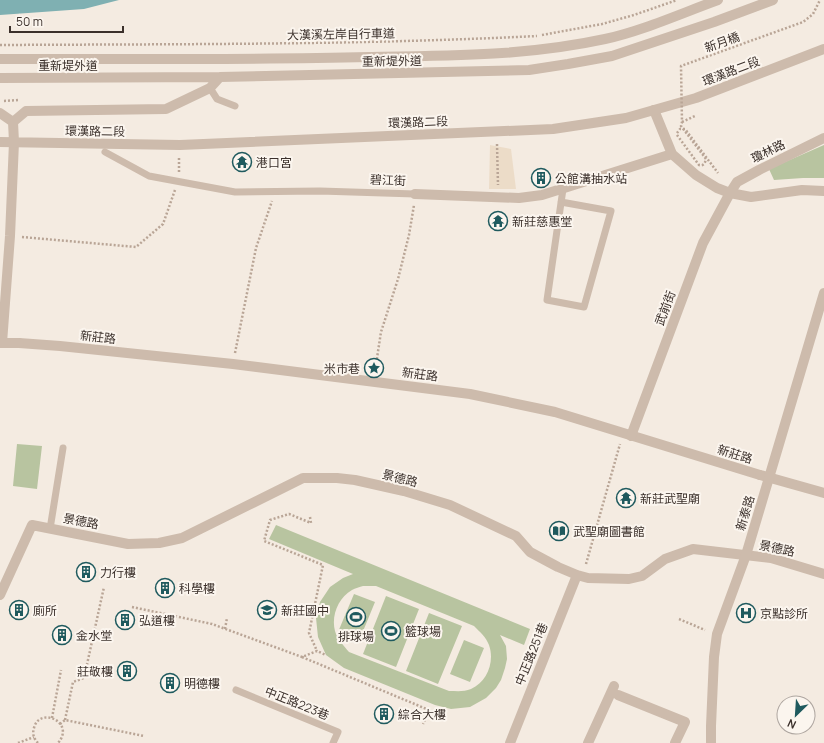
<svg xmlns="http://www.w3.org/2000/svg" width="824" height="743" font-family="Manrope,'Noto Sans TC',sans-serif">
  <rect width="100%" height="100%" fill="#f4ebe1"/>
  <path fill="#b8c4a0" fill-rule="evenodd" d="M 824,145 L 824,178 L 803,178 L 774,180 L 769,169 Z
    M 17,444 L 42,446 L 37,489 L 13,486 Z
    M 276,525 L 530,629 L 524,645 L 500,635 L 506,646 L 507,659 L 505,668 L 501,680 L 496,688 L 486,698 L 470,707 L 451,709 L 435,705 L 344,668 L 326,655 L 318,637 L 316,618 L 320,602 L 330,587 L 343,578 L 353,574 L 269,539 ZM 363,586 L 376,586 L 474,626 C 480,632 486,637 489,645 C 495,662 487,682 471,689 C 464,692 457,691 449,691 L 349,652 C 344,646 337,639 335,631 C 331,616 338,598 352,590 C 355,588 360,587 363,586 Z
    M 354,594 L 375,602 L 359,641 L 338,632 Z
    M 386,596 L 419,609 L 396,667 L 363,654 Z
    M 429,613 L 462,626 L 438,684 L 406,671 Z
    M 464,640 L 484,648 L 470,682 L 450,674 Z"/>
  <path fill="#ecdcc8" d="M 490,145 L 511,149 L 516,189 L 489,189 Z"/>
  <path fill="#7fb0b2" d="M 0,0 L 119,0 L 84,9 L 0,15 Z"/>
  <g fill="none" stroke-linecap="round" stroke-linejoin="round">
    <path stroke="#b9a596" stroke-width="2.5" stroke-dasharray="2 2" stroke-linecap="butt" d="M 542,35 L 602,24 L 634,15 L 677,0
      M 0,45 C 179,44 358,45 537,36
      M 4,101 L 19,100
      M 682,122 L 695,116
      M 677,133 L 680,129 L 685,129 L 718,173
      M 497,144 L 498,185
      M 179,172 L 179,157
      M 22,237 L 136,247 L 163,224 L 175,190
      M 235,353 L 256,248 L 272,201
      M 375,371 L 381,332 L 398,279 L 409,235 L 414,205
      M 310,517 L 311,523 L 289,514 L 270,520 L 264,541 L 323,565 L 309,633 L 317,651
      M 586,564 L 620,444
      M 132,607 L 212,624 L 302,657 L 317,651 L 326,655
      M 679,619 L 705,630
      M 225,629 L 227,618
      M 302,657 L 429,710 L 423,724
      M 85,672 L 96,674
      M 52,718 L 61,670
      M 65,720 L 73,682 L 84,678 L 104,587
      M 60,724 L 65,720 L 144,736
      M 18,743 L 34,737
      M 38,743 C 34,739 32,734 34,728 C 39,706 76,722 58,743"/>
    <path stroke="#cdbbac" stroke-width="7" d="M 210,88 L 217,99 L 235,106
      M 105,152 L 149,176 L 235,192 L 320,191 L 415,194
      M 561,202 L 611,211 L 584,307 L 547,300 L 563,189
      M 50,529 L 63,448
      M 236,690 L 338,732 L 333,743"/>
    <path stroke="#cdbbac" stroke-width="10" d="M 730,193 L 737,182 L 759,170 L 824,138
      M 19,343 L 60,346 L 233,364 L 470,394 L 555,412 L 760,475"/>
    <path stroke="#cdbbac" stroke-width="10" d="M 654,110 L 672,154 L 696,175 L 717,188 L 730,193 L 751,197 L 802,190 L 824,191
      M 415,194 L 519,198 L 542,195 L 672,154
      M 0,343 L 19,343
      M 2,343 L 10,236 L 14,142
      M 631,436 L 703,243 L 730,193
      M 760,475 L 824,493
      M 0,595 L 32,525 L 128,544 L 159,543 L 182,538 L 303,478 L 337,478 L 355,480 L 404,491 L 450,505 L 516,536 L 530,552 L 558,567 L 577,575 L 588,578 L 629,579 L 642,576 L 665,559 L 693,549 L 771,558 L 824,574
      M 618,695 L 685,722 L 675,743
      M 510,743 L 577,575
      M 588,743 L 614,686"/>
    <path stroke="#cdbbac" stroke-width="10" d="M 0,59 C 123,59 246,60 369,57 C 448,56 527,56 605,39 C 642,31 682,13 718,0
      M 0,78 L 220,77 L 529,70 L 568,64 L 612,56 L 714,22 L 773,0
      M 0,113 L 13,122
      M 13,122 L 26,111 L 166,109 L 210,88 L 220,77
      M 13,122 L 14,142
      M 0,142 L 180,145 L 553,129 L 626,118 L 696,98 L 824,49
      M 711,743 L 711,726 L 714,657 L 717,634 L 746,555 L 824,293"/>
    <path stroke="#b9a596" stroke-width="2.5" stroke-dasharray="2 2" stroke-linecap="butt" d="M 677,135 L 699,165 C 703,166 705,164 706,159 L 681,126 L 682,122 L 681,66 L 803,22 L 813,14 L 820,0"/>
  </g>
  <defs>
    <g id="temple-ring" transform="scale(1)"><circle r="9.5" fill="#fbf5ee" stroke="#1f5a5e" stroke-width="1.5"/><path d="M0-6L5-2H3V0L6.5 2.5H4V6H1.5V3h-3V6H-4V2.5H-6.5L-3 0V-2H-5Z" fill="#1f5a5e"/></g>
    <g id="building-ring" transform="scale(1)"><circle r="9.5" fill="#fbf5ee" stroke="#1f5a5e" stroke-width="1.5"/><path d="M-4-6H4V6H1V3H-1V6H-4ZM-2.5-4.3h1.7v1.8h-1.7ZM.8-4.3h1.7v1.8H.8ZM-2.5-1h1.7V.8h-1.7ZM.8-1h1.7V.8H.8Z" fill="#1f5a5e"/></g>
    <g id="sight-ring" transform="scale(1)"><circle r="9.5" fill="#fbf5ee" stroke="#1f5a5e" stroke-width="1.5"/><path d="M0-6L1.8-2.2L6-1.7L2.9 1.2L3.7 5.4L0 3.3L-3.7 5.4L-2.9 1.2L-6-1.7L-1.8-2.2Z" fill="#1f5a5e"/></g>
    <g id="library-ring" transform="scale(1)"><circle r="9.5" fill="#fbf5ee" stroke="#1f5a5e" stroke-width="1.5"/><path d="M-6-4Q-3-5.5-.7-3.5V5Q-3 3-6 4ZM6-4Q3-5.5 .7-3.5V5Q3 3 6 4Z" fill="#1f5a5e"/></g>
    <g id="school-ring" transform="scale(1)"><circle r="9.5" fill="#fbf5ee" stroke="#1f5a5e" stroke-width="1.5"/><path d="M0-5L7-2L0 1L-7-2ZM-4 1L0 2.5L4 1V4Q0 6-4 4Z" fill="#1f5a5e"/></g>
    <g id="hospital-ring" transform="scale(1)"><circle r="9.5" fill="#fbf5ee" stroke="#1f5a5e" stroke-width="1.5"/><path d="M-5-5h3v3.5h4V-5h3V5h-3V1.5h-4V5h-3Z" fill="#1f5a5e"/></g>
    <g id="stadium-ring" transform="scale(1)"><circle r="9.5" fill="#fbf5ee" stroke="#1f5a5e" stroke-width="1.5"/><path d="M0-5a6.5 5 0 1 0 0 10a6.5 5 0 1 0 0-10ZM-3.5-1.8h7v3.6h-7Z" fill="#1f5a5e"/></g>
  </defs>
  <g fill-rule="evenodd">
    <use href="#temple-ring" x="242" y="162"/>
    <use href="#building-ring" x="541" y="178"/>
    <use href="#temple-ring" x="498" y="221"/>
    <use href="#sight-ring" x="374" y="368"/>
    <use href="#temple-ring" x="626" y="498"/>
    <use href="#library-ring" x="559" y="531"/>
    <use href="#building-ring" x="86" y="572"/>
    <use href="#building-ring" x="165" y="588"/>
    <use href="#building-ring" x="19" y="610"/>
    <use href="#school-ring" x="267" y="610"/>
    <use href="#hospital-ring" x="746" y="613"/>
    <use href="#stadium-ring" x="356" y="617"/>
    <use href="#building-ring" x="125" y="620"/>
    <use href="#stadium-ring" x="391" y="631"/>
    <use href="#building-ring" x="62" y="635"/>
    <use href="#building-ring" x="127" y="671"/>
    <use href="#building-ring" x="170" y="683"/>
    <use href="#building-ring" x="384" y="714"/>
  </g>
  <g text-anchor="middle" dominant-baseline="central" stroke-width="4" stroke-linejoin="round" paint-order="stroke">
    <g font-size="12" fill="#3b302b" stroke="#fbf5ee">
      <text transform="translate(341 34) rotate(-1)">大漢溪左岸自行車道</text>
      <text transform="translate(722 42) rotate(-20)">新月橋</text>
      <text transform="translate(392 61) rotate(-1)">重新堤外道</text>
      <text x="68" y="65">重新堤外道</text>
      <text transform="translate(731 71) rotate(-21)">環漢路二段</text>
      <text transform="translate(418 122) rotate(-2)">環漢路二段</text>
      <text transform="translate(95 131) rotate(1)">環漢路二段</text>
      <text transform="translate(768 151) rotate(-26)">瓊林路</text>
      <text transform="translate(388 180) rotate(2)">碧江街</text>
      <text transform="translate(665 308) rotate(-69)">武前街</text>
      <text transform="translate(98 337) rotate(6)">新莊路</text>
      <text transform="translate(420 374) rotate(7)">新莊路</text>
      <text transform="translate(735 454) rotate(17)">新莊路</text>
      <text transform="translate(400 478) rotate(14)">景德路</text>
      <text transform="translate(745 513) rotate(-73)">新泰路</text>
      <text transform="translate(81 521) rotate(11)">景德路</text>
      <text transform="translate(777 548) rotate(12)">景德路</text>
      <text transform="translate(531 654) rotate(-68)">中正路251巷</text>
      <text transform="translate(297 703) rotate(22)">中正路223巷</text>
    </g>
    <g font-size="12" fill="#3b302b" stroke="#fbf5ee" text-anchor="start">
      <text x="256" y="162">港口宮</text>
      <text x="555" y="178">公館溝抽水站</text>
      <text x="512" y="221">新莊慈惠堂</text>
      <text x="360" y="368" text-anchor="end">米市巷</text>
      <text x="640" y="498">新莊武聖廟</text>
      <text x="573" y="531">武聖廟圖書館</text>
      <text x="100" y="572">力行樓</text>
      <text x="179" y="588">科學樓</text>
      <text x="33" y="610">廁所</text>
      <text x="281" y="610">新莊國中</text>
      <text x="760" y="613">京點診所</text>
      <text x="139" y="620">弘道樓</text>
      <text x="405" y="631">籃球場</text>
      <text x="76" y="635">金水堂</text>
      <text x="356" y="636" text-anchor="middle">排球場</text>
      <text x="113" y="671" text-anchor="end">莊敬樓</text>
      <text x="184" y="683">明德樓</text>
      <text x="398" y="714">綜合大樓</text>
    </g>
  </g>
  <g transform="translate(796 715) rotate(205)"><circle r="19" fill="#fbf5ee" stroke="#aea6a0"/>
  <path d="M0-3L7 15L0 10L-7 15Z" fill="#1f5a5e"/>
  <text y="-6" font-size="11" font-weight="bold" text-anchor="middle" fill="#3b302b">N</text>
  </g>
  <path d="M10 26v6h113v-6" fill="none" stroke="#3b302b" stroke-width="2"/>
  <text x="16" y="26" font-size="12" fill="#3b302b" stroke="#fbf5ee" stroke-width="3" paint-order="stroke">50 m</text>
</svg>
